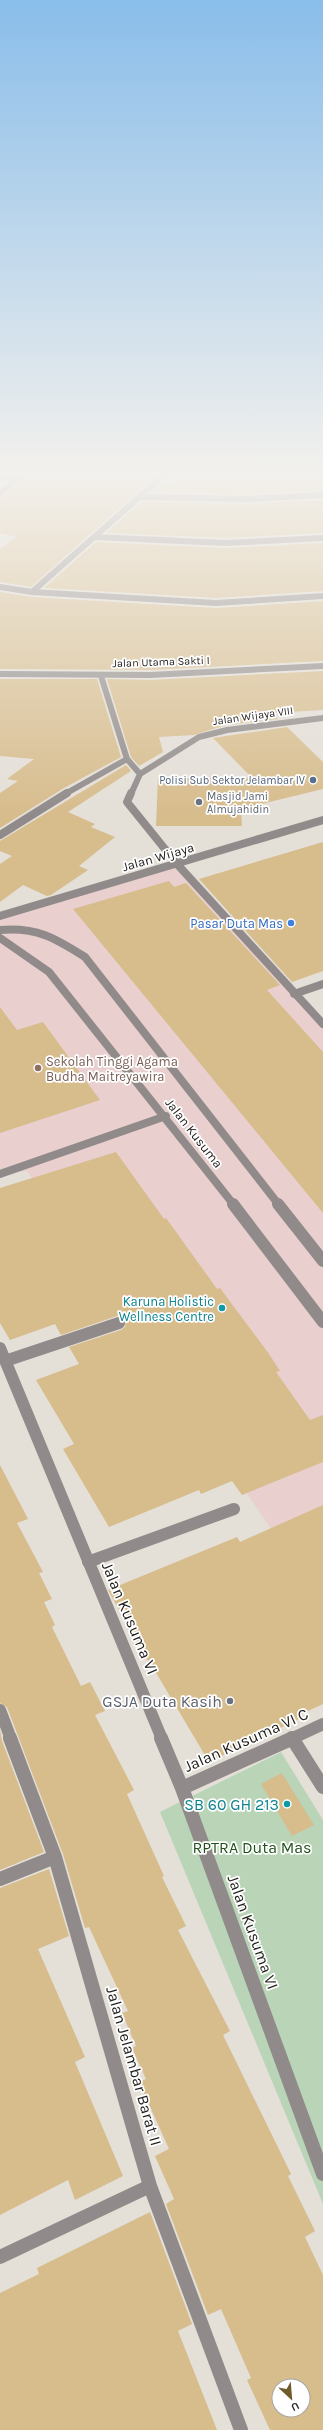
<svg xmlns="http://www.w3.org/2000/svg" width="323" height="2430" font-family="Karla,sans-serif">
  <rect width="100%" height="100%" fill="#e4dfd7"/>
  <path fill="#e9cfce" d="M 173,861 L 323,1029 L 323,1605 L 27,1171 L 0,1174 L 0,917 Z"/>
  <path fill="#bad4b7" d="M 281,1752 L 323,1820 L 323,2204 L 160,1812 Z"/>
  <path fill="#d7bc8c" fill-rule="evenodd" d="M 27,476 L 134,476 L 151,480 L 31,587 L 0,582 L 0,549 L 16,537 L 0,533 L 0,498 L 21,483 Z
    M 176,476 L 323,476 L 323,490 L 247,494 L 152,492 L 163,483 L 177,486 Z
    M 323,500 L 323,533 L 225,538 L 106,533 L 141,502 L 247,504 Z
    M 96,542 L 225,548 L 323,543 L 323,591 L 216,598 L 44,588 Z
    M 0,592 L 32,597 L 216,608 L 323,601 L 323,661 L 150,670 L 0,669 Z
    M 323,671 L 323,710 L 272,713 L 278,719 L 226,725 L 194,735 L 159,737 L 163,752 L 139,766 L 131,757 L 107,679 L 150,680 Z
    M 0,679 L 97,679 L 121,757 L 64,788 L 0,828 L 0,793 L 18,781 L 7,779 L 34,759 L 0,756 Z
    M 287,727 L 323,762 L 323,789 L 241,809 L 242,826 L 156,826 L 158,778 L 252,778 L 213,738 Z
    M 126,765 L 131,771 L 68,812 L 95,824 L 91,827 L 115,837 L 79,866 L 88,870 L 51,895 L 47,896 L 23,885 L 0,902 L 0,864 L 12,856 L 0,851 L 0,841 Z
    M 323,842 L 323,971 L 292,982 L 199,879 Z
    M 169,881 L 174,887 L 186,883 L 280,985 L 267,990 L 323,1052 L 323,1213 L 73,909 Z
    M 0,1007 L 17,1030 L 43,1022 L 100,1100 L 0,1133 Z
    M 116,1152 L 164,1219 L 166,1218 L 217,1289 L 220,1288 L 269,1354 L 280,1371 L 276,1372 L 310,1420 L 323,1415 L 323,1462 L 242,1495 L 232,1481 L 201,1494 L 199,1490 L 109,1527 L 63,1449 L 74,1444 L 36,1380 L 79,1364 L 69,1347 L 121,1330 L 125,1327 L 126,1321 L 123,1317 L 117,1316 L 61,1335 L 55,1324 L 10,1340 L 0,1323 L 0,1188 Z
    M 0,1465 L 28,1519 L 17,1523 L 43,1572 L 39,1573 L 52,1599 L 44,1602 L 55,1625 L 52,1627 L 81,1686 L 90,1682 L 105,1711 L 95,1715 L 134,1790 L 127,1794 L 164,1876 L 162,1877 L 186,1926 L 178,1930 L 230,2031 L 223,2035 L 291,2174 L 288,2176 L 315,2231 L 305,2237 L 323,2275 L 323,2430 L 270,2430 L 247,2380 L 251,2378 L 221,2309 L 208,2315 L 166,2204 L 174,2199 L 155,2156 L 169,2149 L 139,2082 L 146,2079 L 132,2048 L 136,2046 L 122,2013 L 128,2011 L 89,1927 L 85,1928 L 63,1854 L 7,1707 L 0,1703 ZM 279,2386 L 303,2386 L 303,2410 L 279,2410 Z
    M 323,1505 L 323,1704 L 297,1716 L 299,1719 L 209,1762 L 155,1671 L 154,1672 L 108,1590 L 237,1537 L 240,1542 Z
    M 0,1730 L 2,1741 L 44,1852 L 0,1870 Z
    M 282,1773 L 314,1825 L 292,1836 L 261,1784 Z
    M 49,1869 L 69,1936 L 38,1949 L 85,2057 L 75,2062 L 123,2176 L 75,2200 L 68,2180 L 0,2215 L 0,1888 Z
    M 150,2212 L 192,2324 L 178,2331 L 217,2430 L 0,2430 L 0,2293 L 39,2274 L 37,2268 Z"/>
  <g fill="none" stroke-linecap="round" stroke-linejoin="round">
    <path stroke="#908b8a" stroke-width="6" d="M 0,476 L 18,480
      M 0,493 L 22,476
      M 139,497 L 247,499 L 323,495
      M 95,537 L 225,543 L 323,538
      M 0,587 L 32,592 L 216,603 L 323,596
      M 32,592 L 163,476
      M 0,674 L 150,675 L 323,666
      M 101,676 L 127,759 L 140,774
      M 65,794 L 127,759
      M 131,794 L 140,774 L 199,737 L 227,730 L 323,718"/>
    <path stroke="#908b8a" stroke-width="8" d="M 131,793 L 127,802 L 177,864 L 323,1024
      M 0,835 L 67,793
      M 0,916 L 323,820
      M 0,930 C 37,927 55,938 85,957 L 279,1205
      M 0,938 L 49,972 L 234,1205
      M 294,994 L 323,984
      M 0,1174 L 166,1116"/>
    <path stroke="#908b8a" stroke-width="12" d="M 233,1204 L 323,1322
      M 278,1204 L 323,1261
      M 0,1348 L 162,1739
      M 5,1361 L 119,1323
      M 88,1562 L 234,1509
      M 0,1710 L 11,1739
      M 291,1739 L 323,1724"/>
    <path stroke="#908b8a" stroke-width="14" d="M 10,1738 L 55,1857 L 150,2186 L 241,2430
      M 161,1738 L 182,1788 L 323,2174
      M 292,1738 L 323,1787
      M 182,1788 L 293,1738
      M 0,1879 L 55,1857
      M 0,2257 L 150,2186"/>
  </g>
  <linearGradient id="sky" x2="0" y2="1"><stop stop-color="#89bdea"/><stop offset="0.58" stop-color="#f3f1ed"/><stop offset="1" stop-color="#f3f1ed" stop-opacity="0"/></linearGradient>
  <rect width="323" height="816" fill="url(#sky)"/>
  <circle fill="#5c6f8a" stroke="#fff" stroke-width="1.5" cx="313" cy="780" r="4"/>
  <g fill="#6b7280" stroke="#fff" stroke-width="1.5">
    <circle cx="199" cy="802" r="4"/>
    <circle cx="230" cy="1701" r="4"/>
  </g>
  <circle fill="#3f7fe0" stroke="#fff" stroke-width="1.5" cx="291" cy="923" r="4"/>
  <circle fill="#8d6e63" stroke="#fff" stroke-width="1.5" cx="38" cy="1068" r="4"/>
  <g fill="#0f9aa8" stroke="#fff" stroke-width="1.5">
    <circle cx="222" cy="1308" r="4"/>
    <circle cx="287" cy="1804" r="4"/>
  </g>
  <g text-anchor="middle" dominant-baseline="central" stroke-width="3.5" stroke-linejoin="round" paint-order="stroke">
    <g font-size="11" fill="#201e1b" stroke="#fff">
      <text transform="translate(161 662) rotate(-2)">Jalan Utama Sakti I</text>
      <text transform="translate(253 716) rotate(-8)">Jalan Wijaya VIII</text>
    </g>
    <g font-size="11" fill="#4e5e75" stroke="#fff" text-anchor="end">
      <text x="305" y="780">Polisi Sub Sektor Jelambar IV</text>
    </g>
    <g font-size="11" fill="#5b616d" stroke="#fff" text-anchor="start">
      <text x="207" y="796">Masjid Jami<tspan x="207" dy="13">Almujahidin</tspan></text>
    </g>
    <g font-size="13" fill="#201e1b" stroke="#fff">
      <text transform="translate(158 857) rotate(-16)">Jalan Wijaya</text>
      <text transform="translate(194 1133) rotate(52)">Jalan Kusuma</text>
    </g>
    <g font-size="13" fill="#366cbe" stroke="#fff" text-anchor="end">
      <text x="283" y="923">Pasar Duta Mas</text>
    </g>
    <g font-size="13" fill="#785e54" stroke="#fff" text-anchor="start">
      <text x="46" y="1061">Sekolah Tinggi Agama<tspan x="46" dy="15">Budha Maitreyawira</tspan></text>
    </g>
    <g font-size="13" fill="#0d838f" stroke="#fff" text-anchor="end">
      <text x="214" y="1301">Karuna Holistic<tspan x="214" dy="15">Wellness Centre</tspan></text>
    </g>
    <g font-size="16" fill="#201e1b" stroke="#fff">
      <text transform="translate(130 1618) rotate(67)">Jalan Kusuma VI</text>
      <text transform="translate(246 1740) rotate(-24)">Jalan Kusuma VI C</text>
      <text transform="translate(253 1932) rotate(70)">Jalan Kusuma VI</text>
      <text transform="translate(134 2066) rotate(74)">Jalan Jelambar Barat II</text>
    </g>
    <g font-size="16" fill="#5b616d" stroke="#fff" text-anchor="end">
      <text x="222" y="1701">GSJA Duta Kasih</text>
    </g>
    <g font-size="16" fill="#0d838f" stroke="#fff" text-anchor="end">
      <text x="279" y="1804">SB 60 GH 213</text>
    </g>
    <g font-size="16" fill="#1f511a" stroke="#fff">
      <text x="252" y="1847">RPTRA Duta Mas</text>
    </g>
  </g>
  <g transform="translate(291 2398) rotate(154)"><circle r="19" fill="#ffffff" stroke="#a6a5a4"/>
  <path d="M0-3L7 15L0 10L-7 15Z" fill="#6f5c2a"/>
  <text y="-6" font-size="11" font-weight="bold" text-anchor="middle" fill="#201e1b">U</text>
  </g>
</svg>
